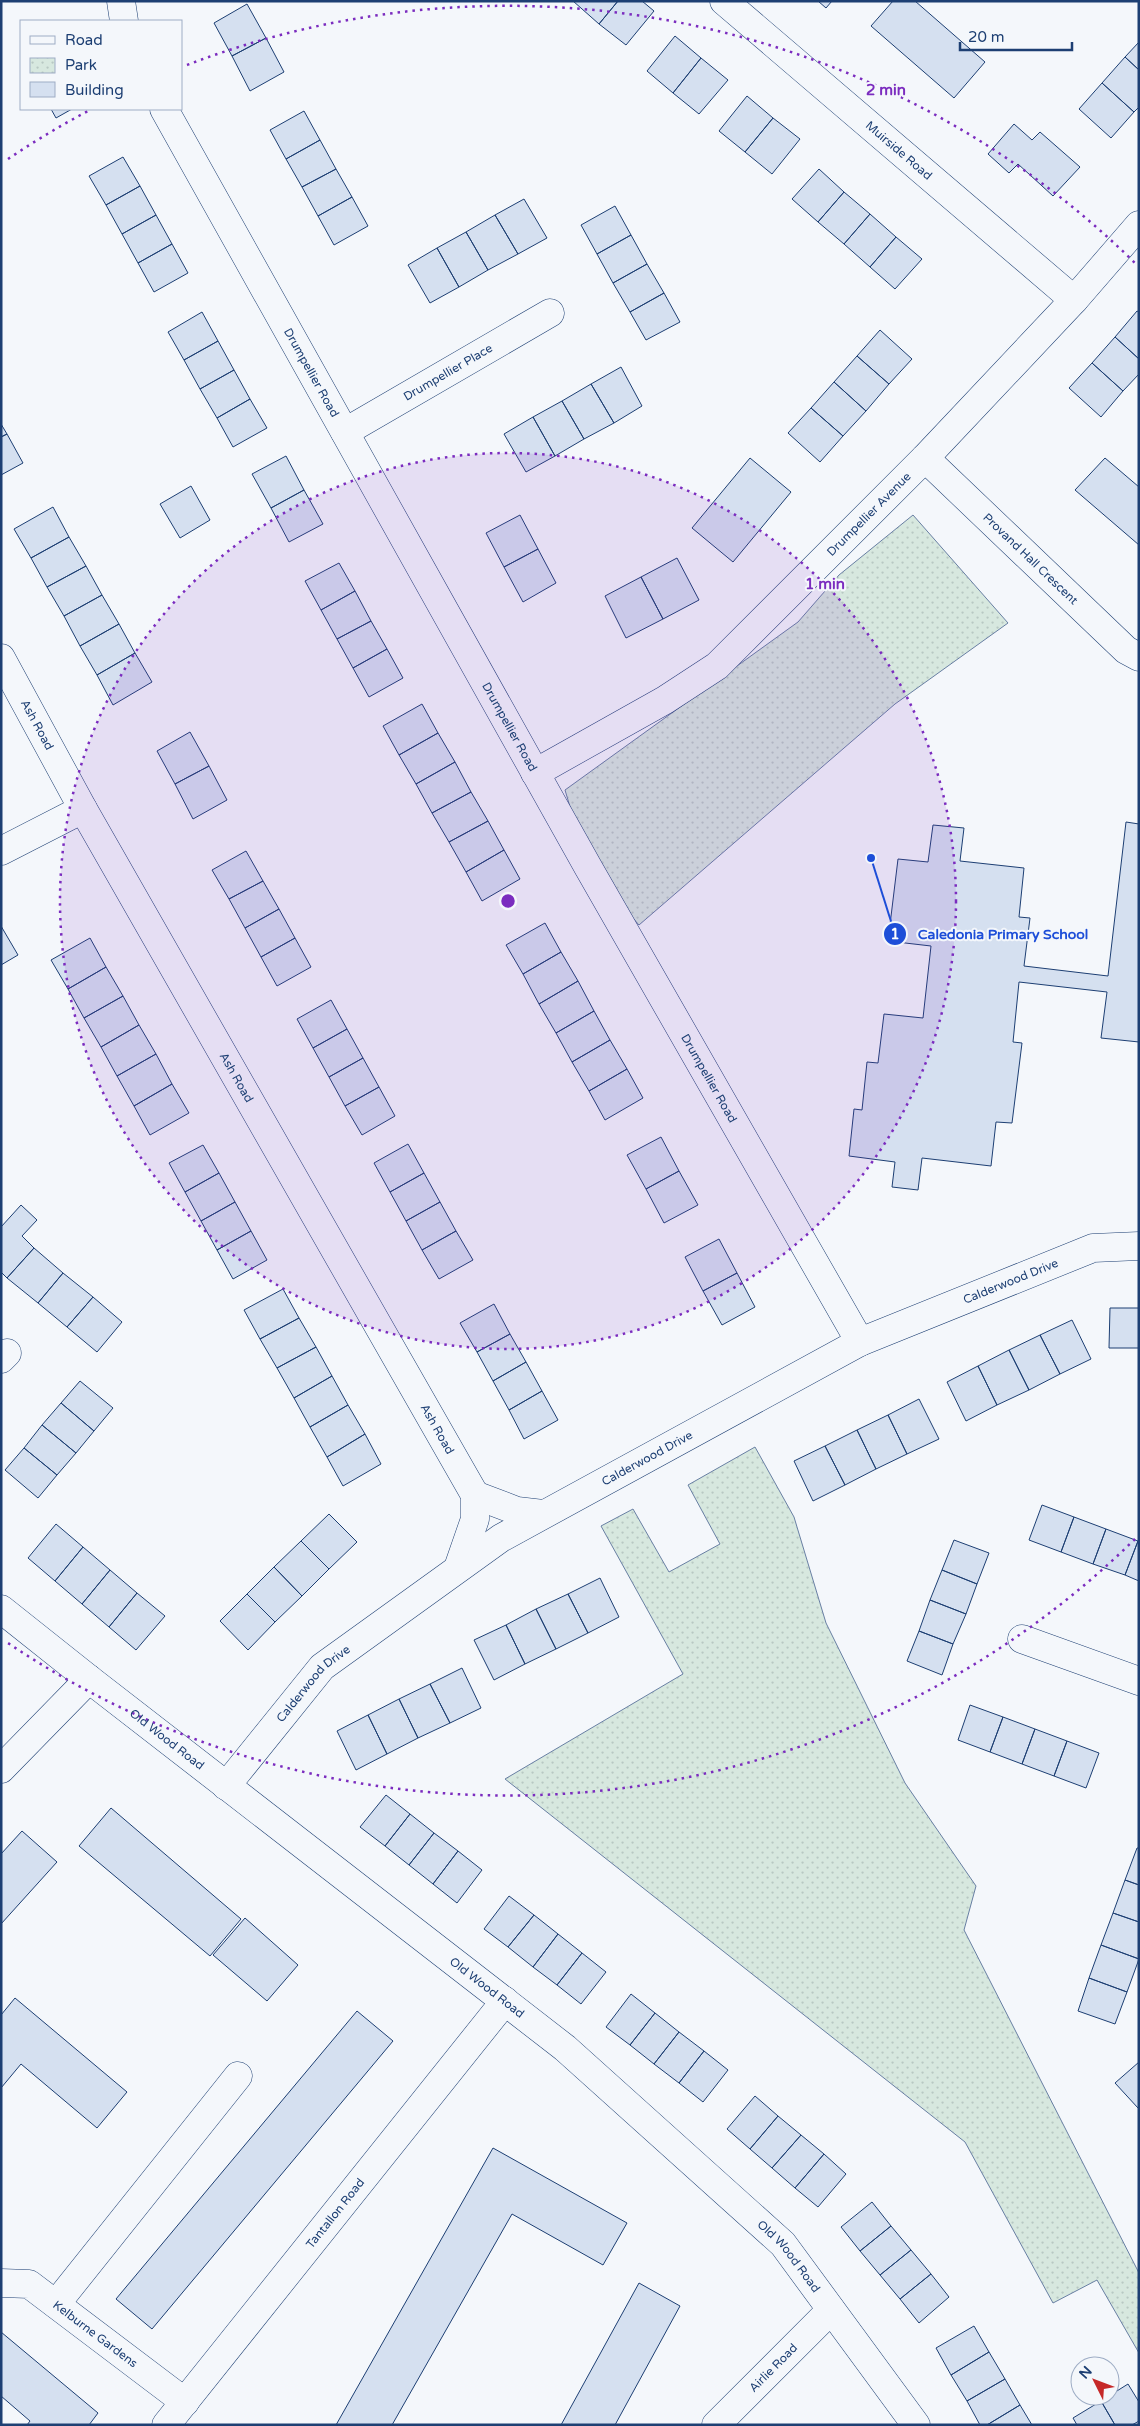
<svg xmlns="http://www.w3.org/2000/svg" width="1140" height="2426" font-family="'Varela Round',sans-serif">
  <defs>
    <pattern id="park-dots" width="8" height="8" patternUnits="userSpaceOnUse" patternTransform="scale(1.25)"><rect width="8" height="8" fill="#d7e8df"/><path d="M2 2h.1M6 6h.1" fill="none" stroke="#b8c8c3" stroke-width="1.8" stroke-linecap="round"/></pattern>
  </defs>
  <rect width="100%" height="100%" fill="#f4f7fb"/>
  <path fill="url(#park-dots)" stroke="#687fa3" d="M 913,515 L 1008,623 L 895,704 L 639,925 L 588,867 L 565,790 L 798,622 L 839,575 Z
    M 755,1447 L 794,1517 L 826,1623 L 905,1783 L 976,1886 L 964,1930 L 1139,2273 L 1139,2353 L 1097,2280 L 1053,2303 L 965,2142 L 505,1779 L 683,1674 L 601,1526 L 633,1509 L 669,1572 L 720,1544 L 688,1485 Z"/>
  <path fill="#d5e0f0" stroke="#1d3f73" d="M 573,1 L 618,1 L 599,24 Z
    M 618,1 L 642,1 L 654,11 L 626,45 L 599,24 Z
    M 818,1 L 832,1 L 826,8 Z
    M 893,1 L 915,1 L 985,62 L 954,98 L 871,26 Z
    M 247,4 L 266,38 L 232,56 L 214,23 Z
    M 675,36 L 701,58 L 673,93 L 647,71 Z
    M 266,38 L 284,72 L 250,91 L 232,56 Z
    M 1139,42 L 1139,70 L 1125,57 Z
    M 1125,57 L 1139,70 L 1139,107 L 1134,112 L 1102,83 Z
    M 701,58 L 728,80 L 699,114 L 673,93 Z
    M 1102,83 L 1134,112 L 1111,138 L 1079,109 Z
    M 747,96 L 773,118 L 745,152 L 719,131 Z
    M 51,109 L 72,109 L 56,118 Z
    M 304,111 L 320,140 L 286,159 L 270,130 Z
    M 773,118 L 800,139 L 772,174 L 745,152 Z
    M 1014,124 L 1032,140 L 1040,132 L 1080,167 L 1053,196 L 1018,164 L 1009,173 L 988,154 Z
    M 320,140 L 336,169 L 302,187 L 286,159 Z
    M 123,157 L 140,186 L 106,205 L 89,176 Z
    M 336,169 L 352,197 L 318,216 L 302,187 Z
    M 819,169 L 844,192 L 818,222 L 792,199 Z
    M 140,186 L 156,215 L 122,234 L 106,205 Z
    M 844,192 L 870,214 L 844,244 L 818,222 Z
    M 352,197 L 368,226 L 334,245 L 318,216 Z
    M 524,199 L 547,238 L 518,254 L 495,215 Z
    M 615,206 L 631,235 L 597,254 L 581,225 Z
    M 870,214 L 896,237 L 870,267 L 844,244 Z
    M 156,215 L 172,244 L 138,263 L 122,234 Z
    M 495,215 L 518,254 L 488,270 L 466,232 Z
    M 466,232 L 488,270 L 459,287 L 437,248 Z
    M 631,235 L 647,264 L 613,283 L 597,254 Z
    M 896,237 L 922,259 L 895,289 L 870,267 Z
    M 172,244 L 188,273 L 154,292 L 138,263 Z
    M 437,248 L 459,287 L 430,303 L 408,265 Z
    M 647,264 L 664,293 L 630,312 L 613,283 Z
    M 664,293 L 680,322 L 646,340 L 630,312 Z
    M 1137,311 L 1139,312 L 1139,359 L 1115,337 Z
    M 202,312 L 218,341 L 184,360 L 168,332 Z
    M 880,330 L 912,359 L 889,384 L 857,356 Z
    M 1115,337 L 1139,359 L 1139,374 L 1123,391 L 1092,363 Z
    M 218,341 L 234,370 L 200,389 L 184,360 Z
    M 857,356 L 889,384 L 866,411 L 834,382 Z
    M 1092,363 L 1123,391 L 1101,417 L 1069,388 Z
    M 621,367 L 642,406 L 614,423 L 591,384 Z
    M 234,370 L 250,399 L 217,418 L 200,389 Z
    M 834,382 L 866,411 L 843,436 L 811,408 Z
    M 591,384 L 614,423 L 584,439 L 562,401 Z
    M 250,399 L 267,428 L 233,447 L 217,418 Z
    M 562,401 L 584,439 L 555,456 L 533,417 Z
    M 811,408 L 843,436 L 820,462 L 788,433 Z
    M 533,417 L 555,456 L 526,472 L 504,434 Z
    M 1,424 L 7,434 L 1,437 Z
    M 7,434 L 23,463 L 1,475 L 1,437 Z
    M 286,456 L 304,490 L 271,508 L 252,474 Z
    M 750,458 L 791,492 L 733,562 L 692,528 Z
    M 1105,458 L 1139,487 L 1139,545 L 1075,490 Z
    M 191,486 L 210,520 L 180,538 L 160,504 Z
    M 304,490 L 323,524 L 289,542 L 271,508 Z
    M 53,507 L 69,537 L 31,558 L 14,529 Z
    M 520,515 L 538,549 L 504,567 L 486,533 Z
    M 69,537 L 86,566 L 47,587 L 31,558 Z
    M 538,549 L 556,583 L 523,602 L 504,567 Z
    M 677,558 L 699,600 L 663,619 L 641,577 Z
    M 339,563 L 355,591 L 321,610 L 305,581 Z
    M 86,566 L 102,595 L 64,616 L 47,587 Z
    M 641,577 L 663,619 L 626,638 L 605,596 Z
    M 355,591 L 371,621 L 337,639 L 321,610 Z
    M 102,595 L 119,624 L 80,646 L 64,616 Z
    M 371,621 L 387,649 L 353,668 L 337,639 Z
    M 119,624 L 135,653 L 97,675 L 80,646 Z
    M 387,649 L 403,678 L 369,697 L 353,668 Z
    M 135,653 L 152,682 L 113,705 L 97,675 Z
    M 422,704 L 438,733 L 399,755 L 383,726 Z
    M 190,732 L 209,766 L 175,784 L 157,751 Z
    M 438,733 L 455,762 L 416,784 L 399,755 Z
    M 455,762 L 471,792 L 432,813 L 416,784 Z
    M 209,766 L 227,800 L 193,819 L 175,784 Z
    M 471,792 L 488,821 L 449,842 L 432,813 Z
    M 488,821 L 504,850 L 466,872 L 449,842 Z
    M 1126,822 L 1139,824 L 1139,1042 L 1101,1038 L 1107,992 L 1019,982 L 1013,1042 L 1022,1043 L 1012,1123 L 996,1122 L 991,1166 L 922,1158 L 918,1190 L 892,1187 L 895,1162 L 849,1156 L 854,1109 L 862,1110 L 867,1062 L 878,1063 L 884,1014 L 923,1018 L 931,946 L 888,941 L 898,859 L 928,862 L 933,825 L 964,828 L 960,861 L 1024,868 L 1019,917 L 1030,918 L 1024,966 L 1108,976 Z
    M 504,850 L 520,879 L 482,901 L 466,872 Z
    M 246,851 L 263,881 L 229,899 L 212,870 Z
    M 263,881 L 279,909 L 245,928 L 229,899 Z
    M 279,909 L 295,938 L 261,957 L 245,928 Z
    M 545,923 L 561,952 L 523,974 L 506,945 Z
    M 1,926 L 18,955 L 1,965 Z
    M 90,938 L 106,967 L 68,989 L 51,960 Z
    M 295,938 L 311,967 L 277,986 L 261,957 Z
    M 561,952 L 578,981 L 539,1004 L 523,974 Z
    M 106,967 L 123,996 L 84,1018 L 68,989 Z
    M 578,981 L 594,1011 L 556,1033 L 539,1004 Z
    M 123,996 L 139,1025 L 101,1047 L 84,1018 Z
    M 331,1000 L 347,1029 L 313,1048 L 297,1019 Z
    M 594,1011 L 610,1040 L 572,1062 L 556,1033 Z
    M 139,1025 L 156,1054 L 117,1076 L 101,1047 Z
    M 347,1029 L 363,1058 L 329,1077 L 313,1048 Z
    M 610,1040 L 627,1069 L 589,1091 L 572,1062 Z
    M 156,1054 L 172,1084 L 134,1106 L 117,1076 Z
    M 363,1058 L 379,1087 L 345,1106 L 329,1077 Z
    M 627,1069 L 643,1098 L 605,1120 L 589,1091 Z
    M 172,1084 L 189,1113 L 150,1135 L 134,1106 Z
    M 379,1087 L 395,1116 L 362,1135 L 345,1106 Z
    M 661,1137 L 679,1171 L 646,1189 L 627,1155 Z
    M 408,1144 L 424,1173 L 390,1192 L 374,1163 Z
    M 203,1145 L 219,1173 L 185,1192 L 169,1163 Z
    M 679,1171 L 698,1205 L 664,1223 L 646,1189 Z
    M 219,1173 L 235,1202 L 201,1221 L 185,1192 Z
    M 424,1173 L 440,1202 L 406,1221 L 390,1192 Z
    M 235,1202 L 251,1231 L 217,1250 L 201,1221 Z
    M 440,1202 L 456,1231 L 422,1250 L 406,1221 Z
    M 21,1205 L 37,1220 L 22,1236 L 34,1248 L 7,1278 L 1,1272 L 1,1227 Z
    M 251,1231 L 267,1260 L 233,1279 L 217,1250 Z
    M 456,1231 L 473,1260 L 439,1279 L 422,1250 Z
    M 719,1239 L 737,1273 L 703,1291 L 685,1257 Z
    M 34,1248 L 63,1273 L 38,1303 L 7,1278 Z
    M 63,1273 L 93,1297 L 67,1327 L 38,1303 Z
    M 737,1273 L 755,1307 L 722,1325 L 703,1291 Z
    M 283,1289 L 299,1318 L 260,1339 L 244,1310 Z
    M 93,1297 L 122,1322 L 97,1352 L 67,1327 Z
    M 494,1304 L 510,1334 L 477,1352 L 460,1323 Z
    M 1110,1308 L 1139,1308 L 1139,1348 L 1109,1348 Z
    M 299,1318 L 316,1347 L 277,1368 L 260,1339 Z
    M 1072,1320 L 1091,1359 L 1060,1374 L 1040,1335 Z
    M 510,1334 L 526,1362 L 493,1381 L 477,1352 Z
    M 1040,1335 L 1060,1374 L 1029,1390 L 1009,1350 Z
    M 316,1347 L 332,1376 L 294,1398 L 277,1368 Z
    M 1009,1350 L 1029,1390 L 997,1405 L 978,1366 Z
    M 526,1362 L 542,1391 L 509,1410 L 493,1381 Z
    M 978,1366 L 997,1405 L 966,1421 L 947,1382 Z
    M 332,1376 L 348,1405 L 310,1427 L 294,1398 Z
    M 80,1381 L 113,1408 L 94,1431 L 61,1403 Z
    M 542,1391 L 558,1420 L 524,1439 L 509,1410 Z
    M 919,1399 L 939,1439 L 907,1454 L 888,1415 Z
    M 61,1403 L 94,1431 L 76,1453 L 42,1425 Z
    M 348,1405 L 365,1434 L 327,1457 L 310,1427 Z
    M 888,1415 L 907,1454 L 876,1469 L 857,1430 Z
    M 42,1425 L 76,1453 L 57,1475 L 24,1448 Z
    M 857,1430 L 876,1469 L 845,1485 L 825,1446 Z
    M 365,1434 L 381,1464 L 343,1486 L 327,1457 Z
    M 825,1446 L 845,1485 L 813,1501 L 794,1461 Z
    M 24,1448 L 57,1475 L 38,1498 L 5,1470 Z
    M 1042,1505 L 1074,1517 L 1061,1552 L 1029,1540 Z
    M 329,1514 L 357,1542 L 329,1569 L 301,1541 Z
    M 1074,1517 L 1106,1529 L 1093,1564 L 1061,1552 Z
    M 56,1524 L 83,1547 L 55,1581 L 28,1558 Z
    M 1106,1529 L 1138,1541 L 1125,1575 L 1093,1564 Z
    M 954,1540 L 989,1553 L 977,1584 L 942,1570 Z
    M 301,1541 L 329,1569 L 302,1596 L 274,1567 Z
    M 1138,1541 L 1139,1541 L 1139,1581 L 1125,1575 Z
    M 83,1547 L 110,1570 L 82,1604 L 55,1581 Z
    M 274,1567 L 302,1596 L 275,1622 L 247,1594 Z
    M 110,1570 L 137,1593 L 109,1627 L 82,1604 Z
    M 942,1570 L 977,1584 L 966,1614 L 930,1600 Z
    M 600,1578 L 619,1617 L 588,1633 L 568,1594 Z
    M 137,1593 L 165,1616 L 136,1650 L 109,1627 Z
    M 247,1594 L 275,1622 L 248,1650 L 220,1621 Z
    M 568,1594 L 588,1633 L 556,1649 L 536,1609 Z
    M 930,1600 L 966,1614 L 953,1644 L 919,1631 Z
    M 536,1609 L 556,1649 L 525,1664 L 506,1625 Z
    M 506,1625 L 525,1664 L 494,1680 L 474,1640 Z
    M 919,1631 L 953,1644 L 942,1675 L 907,1661 Z
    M 462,1668 L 481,1708 L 450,1723 L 430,1684 Z
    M 430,1684 L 450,1723 L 418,1738 L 399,1699 Z
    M 399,1699 L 418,1738 L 387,1754 L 368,1715 Z
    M 970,1705 L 1003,1717 L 990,1752 L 958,1740 Z
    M 368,1715 L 387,1754 L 356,1770 L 337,1731 Z
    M 1003,1717 L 1035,1729 L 1022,1764 L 990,1752 Z
    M 1035,1729 L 1067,1741 L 1054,1776 L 1022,1764 Z
    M 1067,1741 L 1099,1753 L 1086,1788 L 1054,1776 Z
    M 386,1795 L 410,1814 L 385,1846 L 360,1827 Z
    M 111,1808 L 241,1919 L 210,1956 L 79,1846 Z
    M 410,1814 L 434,1833 L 409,1865 L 385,1846 Z
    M 22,1831 L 57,1862 L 1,1924 L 1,1854 Z
    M 434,1833 L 458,1851 L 433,1884 L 409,1865 Z
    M 1137,1848 L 1139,1848 L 1139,1885 L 1125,1880 Z
    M 458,1851 L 482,1870 L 457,1903 L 433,1884 Z
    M 1125,1880 L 1139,1885 L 1139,1922 L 1113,1913 Z
    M 509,1896 L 534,1915 L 508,1947 L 484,1929 Z
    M 1113,1913 L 1139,1922 L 1139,1959 L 1101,1945 Z
    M 534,1915 L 558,1934 L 533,1967 L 508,1947 Z
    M 245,1918 L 298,1965 L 267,2001 L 213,1955 Z
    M 558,1934 L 582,1953 L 557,1985 L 533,1967 Z
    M 1101,1945 L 1139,1959 L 1127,1992 L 1089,1978 Z
    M 582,1953 L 606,1972 L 581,2004 L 557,1985 Z
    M 1089,1978 L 1127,1992 L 1115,2024 L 1078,2011 Z
    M 631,1994 L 655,2013 L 630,2045 L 606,2027 Z
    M 15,1998 L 127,2092 L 97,2128 L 21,2064 L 1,2088 L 1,2015 Z
    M 357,2011 L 393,2041 L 152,2329 L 116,2299 Z
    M 655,2013 L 679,2032 L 654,2064 L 630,2045 Z
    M 679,2032 L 704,2051 L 679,2083 L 654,2064 Z
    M 704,2051 L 728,2070 L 703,2102 L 679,2083 Z
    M 1139,2062 L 1139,2107 L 1138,2108 L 1115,2083 Z
    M 755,2096 L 778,2116 L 750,2149 L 727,2129 Z
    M 778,2116 L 801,2135 L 772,2168 L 750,2149 Z
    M 801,2135 L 824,2154 L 795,2188 L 772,2168 Z
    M 493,2148 L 627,2223 L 603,2265 L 512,2214 L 392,2425 L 336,2425 Z
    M 824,2154 L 846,2174 L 818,2207 L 795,2188 Z
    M 872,2202 L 891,2226 L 860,2251 L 841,2227 Z
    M 891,2226 L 911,2250 L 880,2275 L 860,2251 Z
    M 911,2250 L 931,2274 L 900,2299 L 880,2275 Z
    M 931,2274 L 949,2297 L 919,2323 L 900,2299 Z
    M 639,2283 L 680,2306 L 615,2425 L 561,2425 Z
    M 974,2326 L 989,2352 L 951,2375 L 936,2348 Z
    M 1,2332 L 98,2413 L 89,2425 L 27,2425 L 30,2421 L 1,2396 Z
    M 989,2352 L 1005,2379 L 967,2401 L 951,2375 Z
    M 1005,2379 L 1020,2405 L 987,2425 L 980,2425 L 967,2401 Z
    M 1128,2384 L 1139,2402 L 1139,2421 L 1132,2425 L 1115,2425 L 1101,2401 Z
    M 1101,2401 L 1115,2425 L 1077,2425 L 1073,2418 Z
    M 1020,2405 L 1032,2425 L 987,2425 Z"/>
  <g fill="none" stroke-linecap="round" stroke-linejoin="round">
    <g stroke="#1d3f73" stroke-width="29">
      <g id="minor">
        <path d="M 121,1 L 124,21"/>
        <path id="s1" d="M 724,1 L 1074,300"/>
        <path id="s2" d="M 164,109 L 588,867 L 860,1342"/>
        <path id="s3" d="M 345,432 L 550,313"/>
        <path id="s4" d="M 925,458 L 1126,650 L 1139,657"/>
        <path id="s5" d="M 1,658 L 83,809 L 475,1495 L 475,1519 L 458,1568"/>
        <path id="s6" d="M 535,773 L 665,700 L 717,666 L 925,458 L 1074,300 L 1139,225"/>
        <path d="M 1,851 L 83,809"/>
        <path d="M 1,1359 L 7,1353"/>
        <path d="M 475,1495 L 517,1511 L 543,1514"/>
        <path id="s7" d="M 1,1609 L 89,1679 L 565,2048 L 783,2244 L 916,2425"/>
        <path d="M 1022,1639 L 1139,1681"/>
        <path d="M 1,1769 L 89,1679"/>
        <path id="s8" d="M 226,1786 L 322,1667 L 501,1538 L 860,1342 L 1093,1248 L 1139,1246"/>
        <path id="s9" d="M 1,2283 L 29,2284 L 185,2402"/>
        <path d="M 56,2304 L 238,2076"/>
        <path id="s10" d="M 166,2425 L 505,2001"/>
        <path id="s11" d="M 716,2425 L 831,2310"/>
      </g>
    </g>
    <use href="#minor" stroke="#f4f7fb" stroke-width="28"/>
  </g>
  <circle cx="508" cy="901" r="448" fill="#7b2cbf" fill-opacity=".12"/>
  <g fill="none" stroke="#7b2cbf" stroke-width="2.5" stroke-dasharray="2.5 5">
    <circle cx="508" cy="901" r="448"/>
    <path d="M1135 1539A895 895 0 0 1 8 1643M8 159A895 895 0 0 1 88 111M187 65A895 895 0 0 1 1135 263"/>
  </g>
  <g text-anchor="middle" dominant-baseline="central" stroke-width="4" stroke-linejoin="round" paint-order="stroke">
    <g font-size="12" fill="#1d3f73" stroke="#f4f7fb">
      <text stroke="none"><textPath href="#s1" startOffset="230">Muirside Road</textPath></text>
      <text stroke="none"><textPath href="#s2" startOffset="302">Drumpellier Road</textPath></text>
      <text stroke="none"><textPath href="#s3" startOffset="119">Drumpellier Place</textPath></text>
      <text stroke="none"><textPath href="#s6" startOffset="426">Drumpellier Avenue</textPath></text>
      <text stroke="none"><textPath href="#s4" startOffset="146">Provand Hall Crescent</textPath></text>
      <text stroke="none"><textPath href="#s5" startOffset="76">Ash Road</textPath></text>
      <text stroke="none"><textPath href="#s2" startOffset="708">Drumpellier Road</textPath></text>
      <text stroke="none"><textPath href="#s5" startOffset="481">Ash Road</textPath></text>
      <text stroke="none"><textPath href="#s2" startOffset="1112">Drumpellier Road</textPath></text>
      <text stroke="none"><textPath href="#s8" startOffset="945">Calderwood Drive</textPath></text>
      <text stroke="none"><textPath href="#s5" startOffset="886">Ash Road</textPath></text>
      <text stroke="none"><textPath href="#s8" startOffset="540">Calderwood Drive</textPath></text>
      <text stroke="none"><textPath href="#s8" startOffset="135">Calderwood Drive</textPath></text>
      <text stroke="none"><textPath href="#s7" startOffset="211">Old Wood Road</textPath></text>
      <text stroke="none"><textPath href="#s7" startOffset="616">Old Wood Road</textPath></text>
      <text stroke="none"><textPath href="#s10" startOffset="271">Tantallon Road</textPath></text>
      <text stroke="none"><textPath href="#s7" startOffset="1021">Old Wood Road</textPath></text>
      <text stroke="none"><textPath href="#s9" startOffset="111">Kelburne Gardens</textPath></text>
      <text stroke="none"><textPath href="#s11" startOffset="81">Airlie Road</textPath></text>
    </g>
  </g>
  <circle cx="508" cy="901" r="8" fill="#7b2cbf" stroke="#f4f7fb" stroke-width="2.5"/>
  <g font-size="15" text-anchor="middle" font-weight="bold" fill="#7b2cbf" stroke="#f4f7fb" stroke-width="4" stroke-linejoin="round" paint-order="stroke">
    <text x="886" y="95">2 min</text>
    <text x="825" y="589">1 min</text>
  </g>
  <path fill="none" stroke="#1d4ed8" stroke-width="2" d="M871 858L895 934"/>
  <g fill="#1d4ed8" stroke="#f4f7fb" stroke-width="2">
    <circle cx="871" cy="858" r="5"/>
    <circle cx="895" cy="934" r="12"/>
  </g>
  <g font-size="15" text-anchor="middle" font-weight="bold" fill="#fff">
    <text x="895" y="939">1</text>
  </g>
  <g font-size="14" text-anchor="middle" font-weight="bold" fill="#1d4ed8" stroke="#f4f7fb" stroke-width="4" stroke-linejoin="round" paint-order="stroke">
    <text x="1003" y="939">Caledonia Primary School</text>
  </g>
  <rect width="1140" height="2426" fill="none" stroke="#1d3f73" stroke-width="5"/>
  <rect x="20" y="20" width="162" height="90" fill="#f4f7fb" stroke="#9eadc5"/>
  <rect x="30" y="36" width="25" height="8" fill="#f4f7fb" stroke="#9eadc5"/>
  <text x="65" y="45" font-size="15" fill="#1d3f73">Road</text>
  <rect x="30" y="58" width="25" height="15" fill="url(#park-dots)" stroke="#9eadc5"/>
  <text x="65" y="70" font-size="15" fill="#1d3f73">Park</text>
  <rect x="30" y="82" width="25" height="15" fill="#d5e0f0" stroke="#9eadc5"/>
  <text x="65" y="95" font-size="15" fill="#1d3f73">Building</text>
  <g transform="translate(1095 2381) rotate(312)"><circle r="24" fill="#f4f7fb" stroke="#9eadc5"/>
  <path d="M0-4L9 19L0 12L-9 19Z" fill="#c62828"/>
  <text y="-8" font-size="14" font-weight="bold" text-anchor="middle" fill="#1d3f73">N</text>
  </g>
  <path d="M960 42v8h112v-8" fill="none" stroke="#1d3f73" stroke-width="2.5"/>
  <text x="968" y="42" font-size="15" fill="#1d3f73" stroke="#f4f7fb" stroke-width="4" paint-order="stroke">20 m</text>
</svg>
